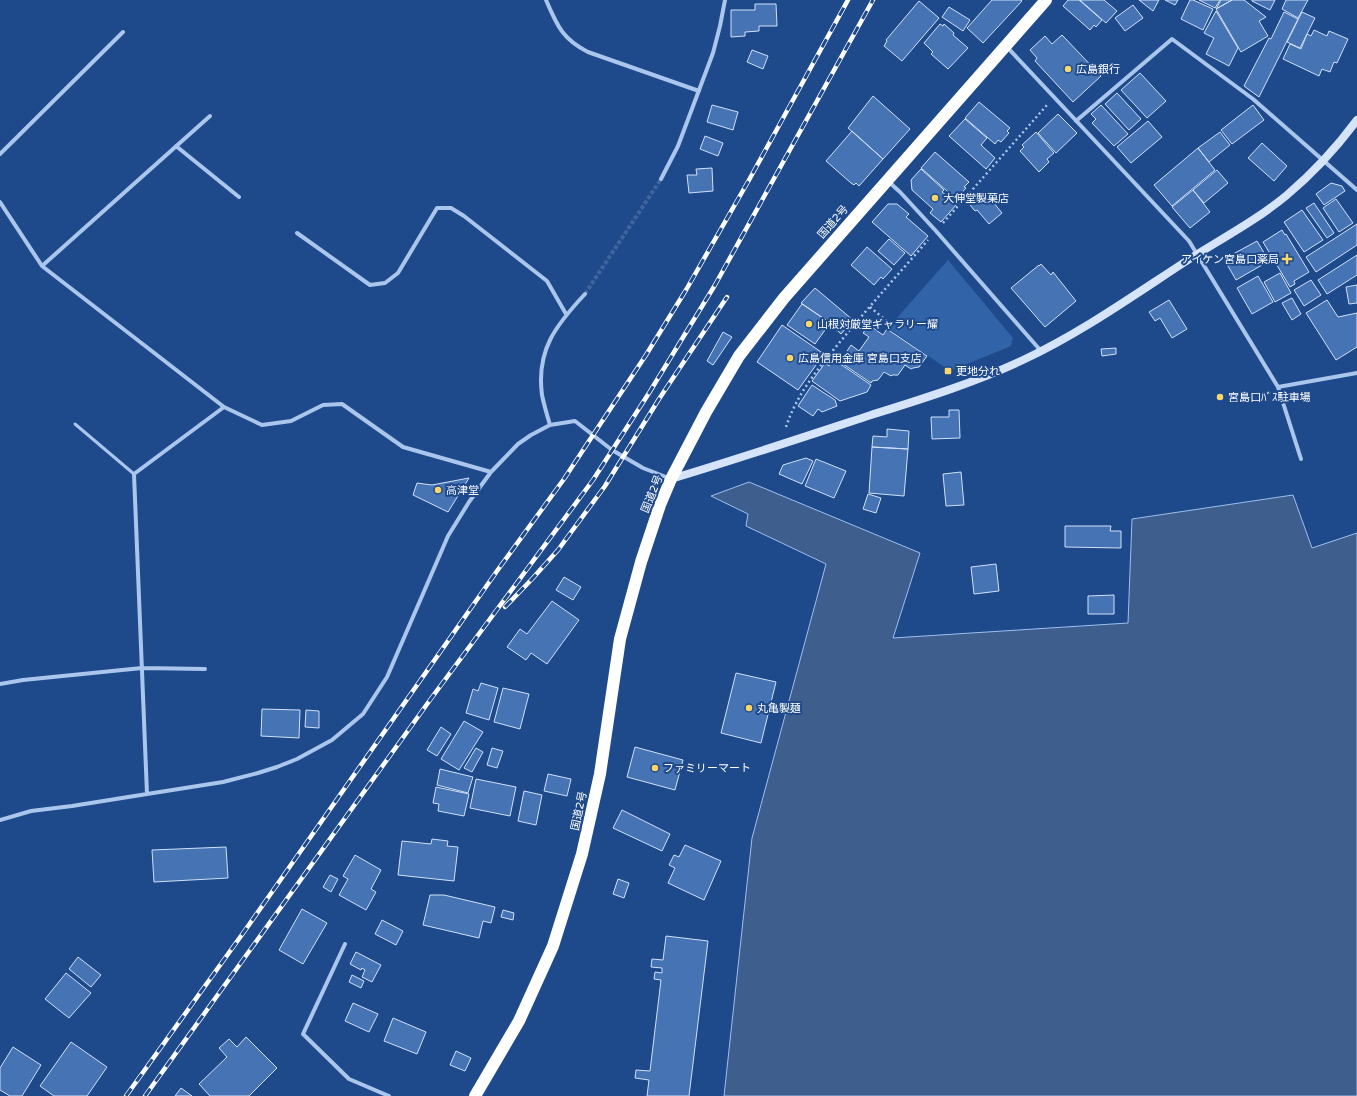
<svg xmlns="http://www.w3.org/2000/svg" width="1357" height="1096" font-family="'Varela Round','Noto Sans JP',sans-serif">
  <rect width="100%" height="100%" fill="#1e4a8b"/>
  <path fill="#3163a9" d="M 948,260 L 1013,338 L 1011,346 L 950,371 L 888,328 Z"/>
  <path fill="#3e5e8e" stroke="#9ec0ee" d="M 749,482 L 920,553 L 893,638 L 1128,623 L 1132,519 L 1293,495 L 1312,548 L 1357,533 L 1357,1096 L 724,1096 L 752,838 L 826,564 L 746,526 L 748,514 L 711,496 Z"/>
  <path fill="#4673b3" stroke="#d0e1f9" d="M 992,0 L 1021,0 L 1022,1 L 983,43 L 967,28 Z
    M 1068,0 L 1079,0 L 1102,20 L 1096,27 L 1094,25 L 1090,30 L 1063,6 Z
    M 1080,0 L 1104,0 L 1117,11 L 1106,23 Z
    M 1139,0 L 1159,0 L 1153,11 Z
    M 1165,0 L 1178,0 L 1175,5 Z
    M 1190,0 L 1193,0 L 1213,9 L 1203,30 L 1181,19 Z
    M 1199,0 L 1220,0 L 1215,8 Z
    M 1221,0 L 1232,0 L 1216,9 Z
    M 1232,0 L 1244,0 L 1266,17 L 1259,21 L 1268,36 L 1241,52 L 1216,9 Z
    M 1252,0 L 1275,0 L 1270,10 L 1252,1 Z
    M 1286,0 L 1308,0 L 1298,18 L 1282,9 Z
    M 919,1 L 939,18 L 902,61 L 884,46 L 887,41 L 886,40 Z
    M 755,4 L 776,4 L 777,26 L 759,26 L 759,31 L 745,32 L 745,36 L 731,37 L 731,10 L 755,10 Z
    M 1133,5 L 1143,18 L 1125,31 L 1115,18 Z
    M 949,7 L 970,20 L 963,31 L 942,17 Z
    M 1216,11 L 1238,48 L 1229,66 L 1206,54 L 1214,38 L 1204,33 Z
    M 1284,12 L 1298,19 L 1259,97 L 1244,86 L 1269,38 L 1271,39 Z
    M 1302,12 L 1315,18 L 1300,48 L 1287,42 Z
    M 940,24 L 943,26 L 944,24 L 954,33 L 953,35 L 968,48 L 948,69 L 931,54 L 933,52 L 924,43 Z
    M 1314,30 L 1327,36 L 1329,31 L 1348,39 L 1337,63 L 1334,62 L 1330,72 L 1322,69 L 1319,76 L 1283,59 L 1290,44 L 1301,49 L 1307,34 L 1311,36 Z
    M 1062,35 L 1101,76 L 1073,102 L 1035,61 L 1037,58 L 1030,50 L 1045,36 L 1052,44 Z
    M 752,50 L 768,56 L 763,69 L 747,62 Z
    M 1140,73 L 1166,101 L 1147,118 L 1121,90 Z
    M 1117,93 L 1141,119 L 1129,130 L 1105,104 Z
    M 873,96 L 910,129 L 883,159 L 848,128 Z
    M 979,102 L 1010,128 L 1007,131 L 1009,133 L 1001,142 L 998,140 L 995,144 L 965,118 Z
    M 712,105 L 738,112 L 733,130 L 707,122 Z
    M 1101,105 L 1128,134 L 1114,146 L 1092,123 L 1096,119 L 1091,114 Z
    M 1253,105 L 1264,120 L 1232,144 L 1221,130 Z
    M 1058,114 L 1077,133 L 1056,153 L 1038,133 Z
    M 965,119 L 987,138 L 981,145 L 995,158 L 986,169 L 949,136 Z
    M 1148,121 L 1162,137 L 1131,163 L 1117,147 Z
    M 852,131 L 883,159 L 859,186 L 856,183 L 854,185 L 851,183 L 826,161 Z
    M 1036,132 L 1054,153 L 1047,159 L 1049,162 L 1039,172 L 1020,151 L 1024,147 L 1022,145 Z
    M 1220,132 L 1230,145 L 1209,162 L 1198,148 Z
    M 705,136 L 723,143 L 718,156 L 700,149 Z
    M 1262,143 L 1287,166 L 1274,181 L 1248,158 Z
    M 1198,148 L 1215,170 L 1172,206 L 1154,185 Z
    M 935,152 L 969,182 L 964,187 L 966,188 L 956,199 L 921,168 Z
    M 712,168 L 713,191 L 689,193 L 687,175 L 697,175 L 696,169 Z
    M 921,169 L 944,190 L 942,192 L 957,204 L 941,222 L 930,213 L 933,209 L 912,190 L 911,180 Z
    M 1217,170 L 1228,183 L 1204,203 L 1193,190 Z
    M 1331,183 L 1342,186 L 1345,191 L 1324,205 L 1316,194 Z
    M 1193,190 L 1210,212 L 1190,228 L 1172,207 Z
    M 985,192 L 1002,213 L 989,224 L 977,210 L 975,211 L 970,205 Z
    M 1336,199 L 1353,223 L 1339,232 L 1323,208 Z
    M 1314,203 L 1334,233 L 1327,238 L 1306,208 Z
    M 888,204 L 897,204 L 909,214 L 906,217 L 928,236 L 911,256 L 872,222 Z
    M 1302,210 L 1323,240 L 1304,252 L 1284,222 Z
    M 1357,224 L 1357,245 L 1316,272 L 1306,257 Z
    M 1282,230 L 1285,235 L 1286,234 L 1309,272 L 1294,281 L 1295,284 L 1290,287 L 1263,242 Z
    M 889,239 L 905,253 L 894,265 L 878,251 Z
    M 1257,241 L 1269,261 L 1236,280 L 1224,259 Z
    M 867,247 L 892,269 L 883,279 L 881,277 L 874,285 L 851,265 Z
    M 1357,255 L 1357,275 L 1327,294 L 1318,280 Z
    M 1041,264 L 1051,275 L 1053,272 L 1076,301 L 1045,327 L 1011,288 L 1039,265 L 1039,266 Z
    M 1280,273 L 1291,293 L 1275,302 L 1264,282 Z
    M 1258,276 L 1273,302 L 1252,314 L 1237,288 Z
    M 1311,280 L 1321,295 L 1304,306 L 1294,290 Z
    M 1357,285 L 1357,303 L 1349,304 L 1346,287 Z
    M 815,288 L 853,320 L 841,334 L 826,320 L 801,303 Z
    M 1292,298 L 1301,314 L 1292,320 L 1282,303 Z
    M 1169,300 L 1187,329 L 1172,338 L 1160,318 L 1155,321 L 1149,312 Z
    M 1327,300 L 1338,317 L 1357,313 L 1357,347 L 1336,360 L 1306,313 Z
    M 802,304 L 830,323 L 815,344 L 787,325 Z
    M 782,325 L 824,354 L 798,390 L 757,362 Z
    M 869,325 L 883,335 L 887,329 L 927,356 L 919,367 L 913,368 L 911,369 L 905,365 L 898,375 L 892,375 L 891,376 L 884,372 L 878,380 L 872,381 L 871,383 L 840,362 L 851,345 L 859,351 L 869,337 L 863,333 Z
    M 723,332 L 732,337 L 713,365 L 707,361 Z
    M 1116,348 L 1116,354 L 1102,356 L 1101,349 Z
    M 833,359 L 871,385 L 867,392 L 840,401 L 812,381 L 825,363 L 829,366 Z
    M 812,385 L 835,400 L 837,406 L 822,412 L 818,409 L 813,416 L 798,406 Z
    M 949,410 L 959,410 L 960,438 L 932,439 L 931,417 L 949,417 Z
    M 887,429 L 909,431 L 908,449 L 872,447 L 873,436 L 887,437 Z
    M 872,447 L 908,449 L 904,496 L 869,493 Z
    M 806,458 L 813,461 L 802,484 L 779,474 L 783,465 Z
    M 816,459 L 846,471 L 834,498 L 805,486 Z
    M 961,472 L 964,505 L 946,506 L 943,474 Z
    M 469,478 L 448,512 L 413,495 L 417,483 L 432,485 Z
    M 868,494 L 881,498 L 876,513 L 863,509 Z
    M 1065,526 L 1111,526 L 1110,531 L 1121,531 L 1121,548 L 1065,547 Z
    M 996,564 L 999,591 L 974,594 L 971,567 Z
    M 564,577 L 581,587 L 573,600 L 556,590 Z
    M 1114,595 L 1114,614 L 1088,614 L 1088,596 Z
    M 552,601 L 579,620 L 547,664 L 531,653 L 526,660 L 507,647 L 520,629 L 527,634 Z
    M 736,673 L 776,682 L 761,743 L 721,733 Z
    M 481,683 L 498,688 L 489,720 L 466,713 L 473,689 L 478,691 Z
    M 503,688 L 529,694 L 520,729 L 494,722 Z
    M 262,709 L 300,710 L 299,738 L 261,736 Z
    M 306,710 L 319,711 L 319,728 L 305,727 Z
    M 464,721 L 483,732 L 459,770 L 441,759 Z
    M 441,727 L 451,734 L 437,756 L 427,750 Z
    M 635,747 L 683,760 L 675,790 L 627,777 Z
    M 476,748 L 483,752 L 472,772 L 464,768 Z
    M 492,748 L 503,751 L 497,768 L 487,765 Z
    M 440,769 L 473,777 L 468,793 L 437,785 Z
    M 548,774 L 571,779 L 567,796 L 544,791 Z
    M 476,779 L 516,787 L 510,816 L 470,808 Z
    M 436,787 L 469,794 L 464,816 L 438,811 L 439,804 L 433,803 Z
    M 524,791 L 542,795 L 536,825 L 518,821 Z
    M 622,810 L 670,834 L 662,851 L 613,828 Z
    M 432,839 L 448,841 L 447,846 L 458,847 L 454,881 L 398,875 L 402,841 L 431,844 Z
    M 685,845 L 721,861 L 704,900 L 668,883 L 675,868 L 669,865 L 674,855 L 679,857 Z
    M 226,847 L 228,878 L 154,882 L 152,850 Z
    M 355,855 L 381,870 L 371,889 L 376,892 L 366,910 L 339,895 L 348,879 L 343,876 Z
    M 330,875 L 338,879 L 331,892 L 323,887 Z
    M 618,879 L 629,883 L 624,898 L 613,894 Z
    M 430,895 L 444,895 L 495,907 L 491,923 L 483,921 L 479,938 L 423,925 Z
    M 302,909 L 327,923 L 303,964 L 279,950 Z
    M 503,910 L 514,913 L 513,920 L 501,917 Z
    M 382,920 L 403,931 L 396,945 L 375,934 Z
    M 666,936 L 708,941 L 689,1096 L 647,1096 L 649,1080 L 635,1078 L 636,1070 L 650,1071 L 661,980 L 654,979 L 655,972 L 662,973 L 662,968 L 651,967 L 652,959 L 663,960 Z
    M 356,952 L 381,965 L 372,982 L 362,977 L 365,970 L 362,968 L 361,970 L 350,964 Z
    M 78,957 L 101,975 L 91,987 L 69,969 Z
    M 66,973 L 91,993 L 69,1018 L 45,999 Z
    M 352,975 L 364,981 L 361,988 L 349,982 Z
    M 353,1003 L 378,1014 L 369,1032 L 345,1021 Z
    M 393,1018 L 426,1032 L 417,1054 L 384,1041 Z
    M 246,1037 L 277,1068 L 249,1096 L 210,1096 L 199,1084 L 227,1057 L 219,1048 L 229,1039 L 237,1047 Z
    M 71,1042 L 107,1067 L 87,1096 L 54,1096 L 40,1086 Z
    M 13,1047 L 41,1065 L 22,1096 L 10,1096 L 0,1090 L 0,1068 Z
    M 456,1051 L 471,1058 L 465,1071 L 450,1065 Z
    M 181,1088 L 192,1096 L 175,1096 Z"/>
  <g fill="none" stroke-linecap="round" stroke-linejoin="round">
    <path stroke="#40659c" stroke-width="4" stroke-dasharray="4 2" stroke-linecap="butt" d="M 585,294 L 661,179"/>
    <path stroke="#aac6ec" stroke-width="2.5" stroke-dasharray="2 3" stroke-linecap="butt" d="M 943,223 L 1047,105
      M 870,307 L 889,323
      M 786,427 C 798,390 825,360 850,330 C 875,300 902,270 928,240"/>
    <path stroke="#aac6ec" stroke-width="3" d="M 75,424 L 134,474"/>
    <path stroke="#aac6ec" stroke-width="4" d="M 546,0 C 557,25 562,39 588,52 L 699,91
      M 1007,47 L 1189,241 L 1278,387 L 1357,373
      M 1076,121 L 1172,39 L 1253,99 L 1357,190
      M 176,146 L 239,197
      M 0,154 L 123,32
      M 661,179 L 678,146 L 713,53 L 720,26 L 725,0
      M 889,182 L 900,192 L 936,231 L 1041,351
      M 0,202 L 42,266 L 224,407 L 262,425 L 291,421 L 323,405 L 342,404 L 403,447 L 491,472
      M 297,233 L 370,285 L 385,283 L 398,273 L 437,208 L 451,208 L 464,216 L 547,281 L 566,314
      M 42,266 L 210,116
      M 1278,387 L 1301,459
      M 550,425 C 547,415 544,405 542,395 C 536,350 556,325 585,294
      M 0,684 L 23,680 L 142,668 L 205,669
      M 147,794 L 134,474 L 224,407
      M 0,820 L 31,811 L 72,806 L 147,794 L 223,782 L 258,773 L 277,767 L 297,759 L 332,740 L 363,714 L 387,677 L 448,536 L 469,502 L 491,472 L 518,444 L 531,435 L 550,425 L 575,421 L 612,450 L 643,468 L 671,479
      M 345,944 L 303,1034 L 349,1079 L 389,1096"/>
    <path stroke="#d6e4f9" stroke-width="8" d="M 671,479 C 738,459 804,437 871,415 C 922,399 974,383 1023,360 C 1081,333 1134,295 1188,260 C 1221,239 1257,220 1287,195 C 1313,173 1337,147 1357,120"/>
    <path stroke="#fff" stroke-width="12" d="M 475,1096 L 519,1021 L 553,946 L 582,854 L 600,774 L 620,639 L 641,562 L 660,505 L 671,479 L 706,412 L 739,356 L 784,298 L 1046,0"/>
    <g stroke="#fff" stroke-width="4.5">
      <path id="rail" d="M 505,607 L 532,579 L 558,550 L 605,486 L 659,399 L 727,297
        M 126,1096 L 246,929 L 497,571 L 564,479 L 593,435 L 646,355 L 686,290 L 749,180 L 848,0
        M 145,1096 L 430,700 L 593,480 L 649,393 L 715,285 L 873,0"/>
    </g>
    <use href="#rail" stroke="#1e4a8b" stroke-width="3" stroke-dasharray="9" stroke-linecap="butt"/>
  </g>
  <g fill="#fbd76a" stroke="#1e4a8b" stroke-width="1.5">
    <circle cx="1068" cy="69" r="4"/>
    <circle cx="935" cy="198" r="4"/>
    <path d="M1285 253h4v4h4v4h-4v4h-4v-4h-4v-4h4z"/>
    <circle cx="809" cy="324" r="4"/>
    <circle cx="790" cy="358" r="4"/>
    <rect x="944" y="367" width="8" height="8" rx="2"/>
    <circle cx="1220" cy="397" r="4"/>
    <circle cx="438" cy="490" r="4"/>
    <circle cx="749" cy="708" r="4"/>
    <circle cx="655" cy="768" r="4"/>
  </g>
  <g text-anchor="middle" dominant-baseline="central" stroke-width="4" stroke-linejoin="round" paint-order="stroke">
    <g font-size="11" fill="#fff" stroke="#1e4a8b" text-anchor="start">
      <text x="1076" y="69">広島銀行</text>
      <text x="943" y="198">大伸堂製菓店</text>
      <text x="1279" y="259" text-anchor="end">アイケン宮島口薬局</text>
      <text x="817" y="324">山根対厳堂ギャラリー耀</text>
      <text x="798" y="358">広島信用金庫 宮島口支店</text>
      <text x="956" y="371">更地分れ</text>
      <text x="1228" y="397">宮島口ﾊﾞｽ駐車場</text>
      <text x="446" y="490">高津堂</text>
      <text x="757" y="708">丸亀製麺</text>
      <text x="663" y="768">ファミリーマート</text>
    </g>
    <g font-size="11" fill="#fff" stroke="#1e4a8b">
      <text transform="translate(833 222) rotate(-49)">国道2号</text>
      <text transform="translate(652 494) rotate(-68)">国道2号</text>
      <text transform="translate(579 811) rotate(-78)">国道2号</text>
    </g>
  </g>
</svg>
